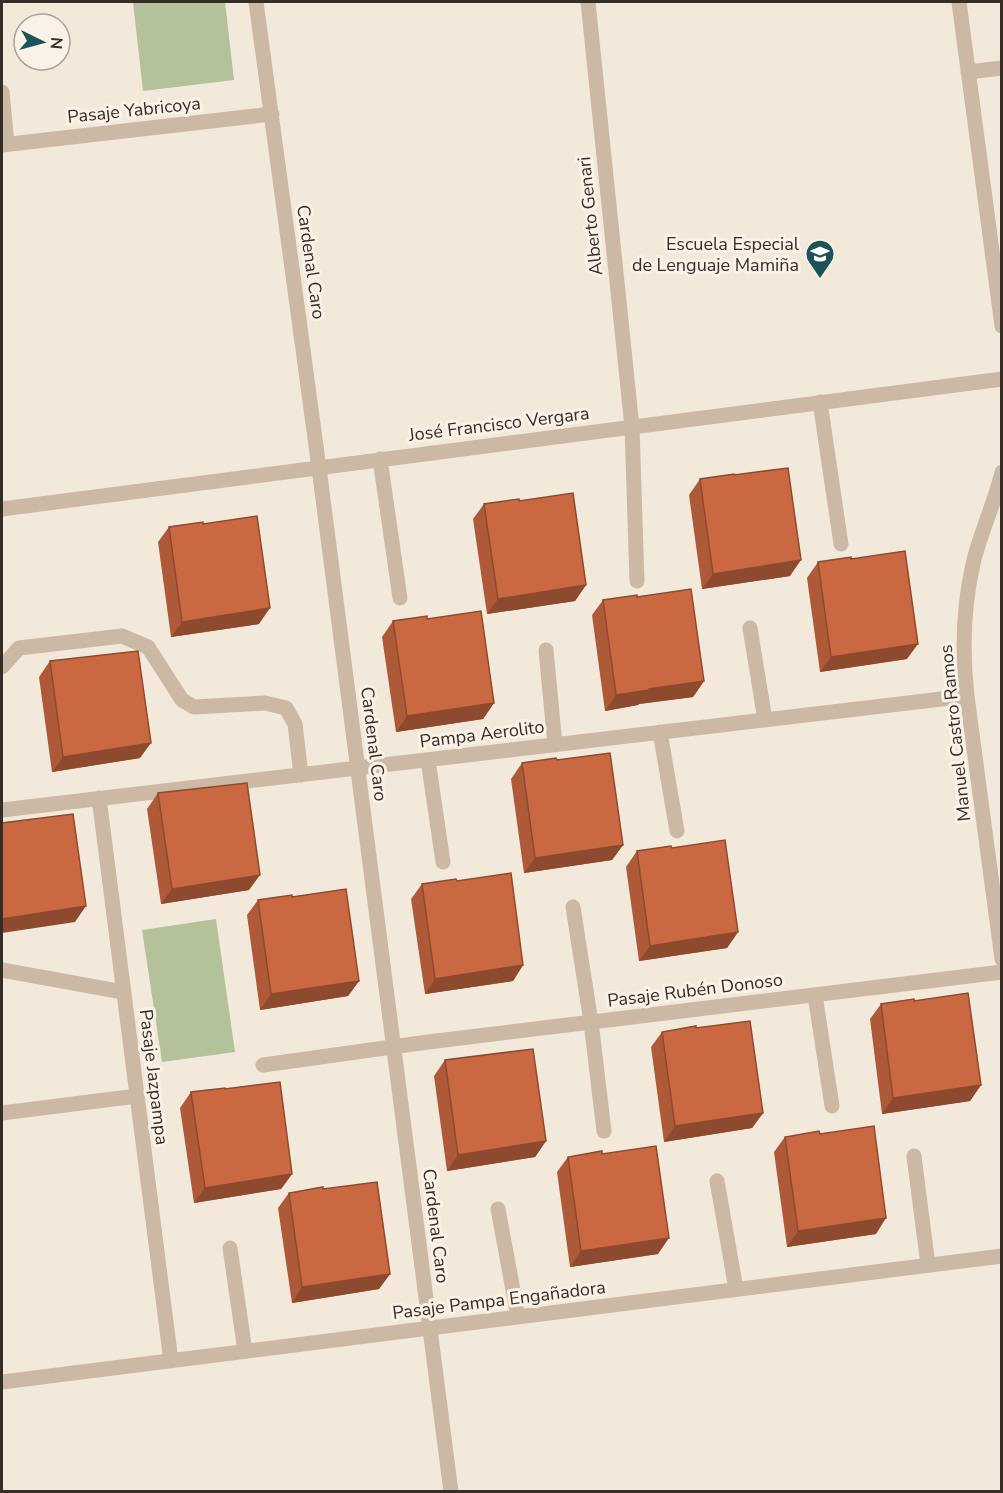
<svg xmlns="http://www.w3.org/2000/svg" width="1003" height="1493" font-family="'Nunito Sans',sans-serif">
  <rect width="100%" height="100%" fill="#f3e9db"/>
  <path fill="#b3c29a" d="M 133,2 L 225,2 L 234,80 L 143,91 Z
    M 216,919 L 235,1052 L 162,1062 L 142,930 Z"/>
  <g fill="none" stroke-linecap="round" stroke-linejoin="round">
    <path stroke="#cbb9a6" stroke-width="15" d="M 256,2 L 319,468 L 451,1492
      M 588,2 L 632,427 L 637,581
      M 959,2 L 1002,326
      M 968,72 L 1002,68
      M 2,92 L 7,144
      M 2,145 L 272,114
      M 820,402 L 841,544
      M 380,459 L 400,598
      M 1002,472 C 995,503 980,533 973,564 C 963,608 962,652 967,696 L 1002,959
      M 2,509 L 1002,379
      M 750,628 L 765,720
      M 546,650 L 555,745
      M 2,667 L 19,648 L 122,636 L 148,647 L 182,700 L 194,707 L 265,703 L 286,708 L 295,724 L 301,775
      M 660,732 L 677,831
      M 428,760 L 443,862
      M 99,798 L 171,1361
      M 2,810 L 967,696
      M 573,907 L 591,1022 L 604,1131
      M 2,970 L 123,992
      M 815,995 L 832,1106
      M 263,1065 L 428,1042 L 1002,972
      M 2,1113 L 137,1096
      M 914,1156 L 928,1265
      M 717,1181 L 736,1289
      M 498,1209 L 518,1317
      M 230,1248 L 245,1351
      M 2,1382 L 1002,1256"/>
  </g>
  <path fill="#ae5a38" d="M 700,479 L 790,576 L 702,589 L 689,495 Z
    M 519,501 L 586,585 L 575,601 L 487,614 L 473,519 L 484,504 Z
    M 203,524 L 259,624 L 171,637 L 158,542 L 169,527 Z
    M 818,562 L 907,659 L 820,672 L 807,578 Z
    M 637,597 L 704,681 L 693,697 L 639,704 L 638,705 L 605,711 L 592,615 L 603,600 Z
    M 427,619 L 494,703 L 483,719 L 396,732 L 382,637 L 393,621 Z
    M 50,661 L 140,758 L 52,772 L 39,677 Z
    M 557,760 L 623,845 L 612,860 L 524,873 L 511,779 L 522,763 Z
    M 158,793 L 249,890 L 161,904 L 147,809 Z
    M 672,848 L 738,932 L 727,948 L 639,961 L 626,867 L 637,851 Z
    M 457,881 L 523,965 L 513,981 L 425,994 L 411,899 L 422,884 Z
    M 258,900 L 359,981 L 348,996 L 260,1010 L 247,915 Z
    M 914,1001 L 981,1085 L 970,1101 L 882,1114 L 870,1019 L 881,1004 Z
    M 696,1028 L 763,1113 L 752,1128 L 664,1142 L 651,1047 L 662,1032 Z
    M 445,1060 L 546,1141 L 535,1157 L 447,1171 L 434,1076 Z
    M 225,1089 L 292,1174 L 281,1189 L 194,1203 L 180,1108 L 191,1092 Z
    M 820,1134 L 876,1234 L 787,1247 L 774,1152 L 785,1137 Z
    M 602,1154 L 658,1254 L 570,1267 L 557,1172 L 568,1157 Z
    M 323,1189 L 390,1274 L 379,1289 L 292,1303 L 278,1208 L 289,1193 Z"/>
  <path fill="#8d4a2e" d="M 801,560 L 790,576 L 702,589 L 713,574 Z
    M 586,585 L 575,601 L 487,614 L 498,599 Z
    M 270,608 L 259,624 L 171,637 L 182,622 Z
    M 918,644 L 907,659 L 820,672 L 831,657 Z
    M 704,681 L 693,697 L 639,704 L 638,705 L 605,711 L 616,695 L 649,689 Z
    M 494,703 L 483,719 L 396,732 L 407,716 Z
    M 151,743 L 140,758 L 52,772 L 63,757 Z
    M 623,845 L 612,860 L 524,873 L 535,858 Z
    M 260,875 L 249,890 L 161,904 L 172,889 Z
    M 86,906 L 75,922 L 2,933 L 2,919 Z
    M 738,932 L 727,948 L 639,961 L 650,946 Z
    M 523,965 L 513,981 L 425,994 L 435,979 Z
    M 359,981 L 348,996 L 260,1010 L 271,994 Z
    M 981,1085 L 970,1101 L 882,1114 L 893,1098 Z
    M 763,1113 L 752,1128 L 664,1142 L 675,1126 Z
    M 546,1141 L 535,1157 L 447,1171 L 458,1155 Z
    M 292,1174 L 281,1189 L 194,1203 L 205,1188 Z
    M 886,1218 L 876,1234 L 787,1247 L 798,1231 Z
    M 669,1238 L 658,1254 L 570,1267 L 581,1251 Z
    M 390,1274 L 379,1289 L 292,1303 L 302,1287 Z"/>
  <path fill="#ca6941" stroke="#8d4a2e" stroke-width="1.5" d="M 788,468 L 801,560 L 713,574 L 700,479 L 734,474 L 734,475 Z
    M 573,493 L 586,585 L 498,599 L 484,504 L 519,499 L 519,501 Z
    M 257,516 L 270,608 L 182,622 L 169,527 L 203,522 L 203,524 Z
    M 905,551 L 918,644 L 831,657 L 818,562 L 851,557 L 851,559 Z
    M 691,589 L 704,681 L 649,689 L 649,690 L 616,695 L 603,600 L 637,595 L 637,597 Z
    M 481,611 L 494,703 L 407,716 L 393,621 L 427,616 L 427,619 Z
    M 138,651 L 151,743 L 63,757 L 50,661 Z
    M 610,753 L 623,845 L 535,858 L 522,763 L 556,758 L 557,760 Z
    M 247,783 L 260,875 L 172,889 L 158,793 Z
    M 73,814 L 86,906 L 2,919 L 2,823 Z
    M 725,840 L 738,932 L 650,946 L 637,851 L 671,846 L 672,848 Z
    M 511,873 L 523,965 L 435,979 L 422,884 L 456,879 L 457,881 Z
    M 346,889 L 359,981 L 271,994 L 258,900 L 292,895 L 292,897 Z
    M 968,993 L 981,1085 L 893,1098 L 881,1004 L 914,999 L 914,1001 Z
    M 750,1021 L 763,1113 L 675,1126 L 662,1032 L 696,1026 L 696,1028 Z
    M 533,1049 L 546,1141 L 458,1155 L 445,1060 Z
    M 280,1082 L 292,1174 L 205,1188 L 191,1092 L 225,1088 L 225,1089 Z
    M 874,1126 L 886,1218 L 798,1231 L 785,1137 L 819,1131 L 820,1134 Z
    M 656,1146 L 669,1238 L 581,1251 L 568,1157 L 602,1151 L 602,1154 Z
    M 377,1182 L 390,1274 L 302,1287 L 289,1193 L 323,1187 L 323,1189 Z"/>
  <defs>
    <g id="school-pin" transform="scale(1.5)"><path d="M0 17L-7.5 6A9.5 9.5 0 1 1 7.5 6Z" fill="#1b535a" stroke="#faf2e7"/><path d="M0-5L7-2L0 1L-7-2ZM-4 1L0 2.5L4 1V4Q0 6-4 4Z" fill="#fff"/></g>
  </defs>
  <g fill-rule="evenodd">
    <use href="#school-pin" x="820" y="254"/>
  </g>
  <g text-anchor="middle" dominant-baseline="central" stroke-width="6" stroke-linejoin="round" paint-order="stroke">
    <g font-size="18" fill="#372d27" stroke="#faf2e7">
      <text transform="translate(134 110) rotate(-6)">Pasaje Yabricoya</text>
      <text transform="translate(590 216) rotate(-96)">Alberto Genari</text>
      <text transform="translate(311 262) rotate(82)">Cardenal Caro</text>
      <text transform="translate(499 424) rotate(-7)">José Francisco Vergara</text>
      <text transform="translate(955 733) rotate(-96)">Manuel Castro Ramos</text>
      <text transform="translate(482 734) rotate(-7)">Pampa Aerolito</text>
      <text transform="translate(374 744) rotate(83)">Cardenal Caro</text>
      <text transform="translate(695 990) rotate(-7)">Pasaje Rubén Donoso</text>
      <text transform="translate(154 1077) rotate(83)">Pasaje Jazpampa</text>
      <text transform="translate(436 1226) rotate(83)">Cardenal Caro</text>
      <text transform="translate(499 1300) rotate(-7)">Pasaje Pampa Engañadora</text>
    </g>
    <g font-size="18" fill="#372d27" stroke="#faf2e7" text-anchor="end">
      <text x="799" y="244">Escuela Especial<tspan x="799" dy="21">de Lenguaje Mamiña</tspan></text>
    </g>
  </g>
  <rect width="1003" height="1493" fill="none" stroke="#372d27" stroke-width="6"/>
  <g transform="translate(42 42) rotate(95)"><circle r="28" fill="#faf2e7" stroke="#aca39a" stroke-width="1.5"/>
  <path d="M0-4.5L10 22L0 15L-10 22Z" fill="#1b535a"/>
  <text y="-9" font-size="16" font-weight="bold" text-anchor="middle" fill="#372d27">N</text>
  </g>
</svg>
